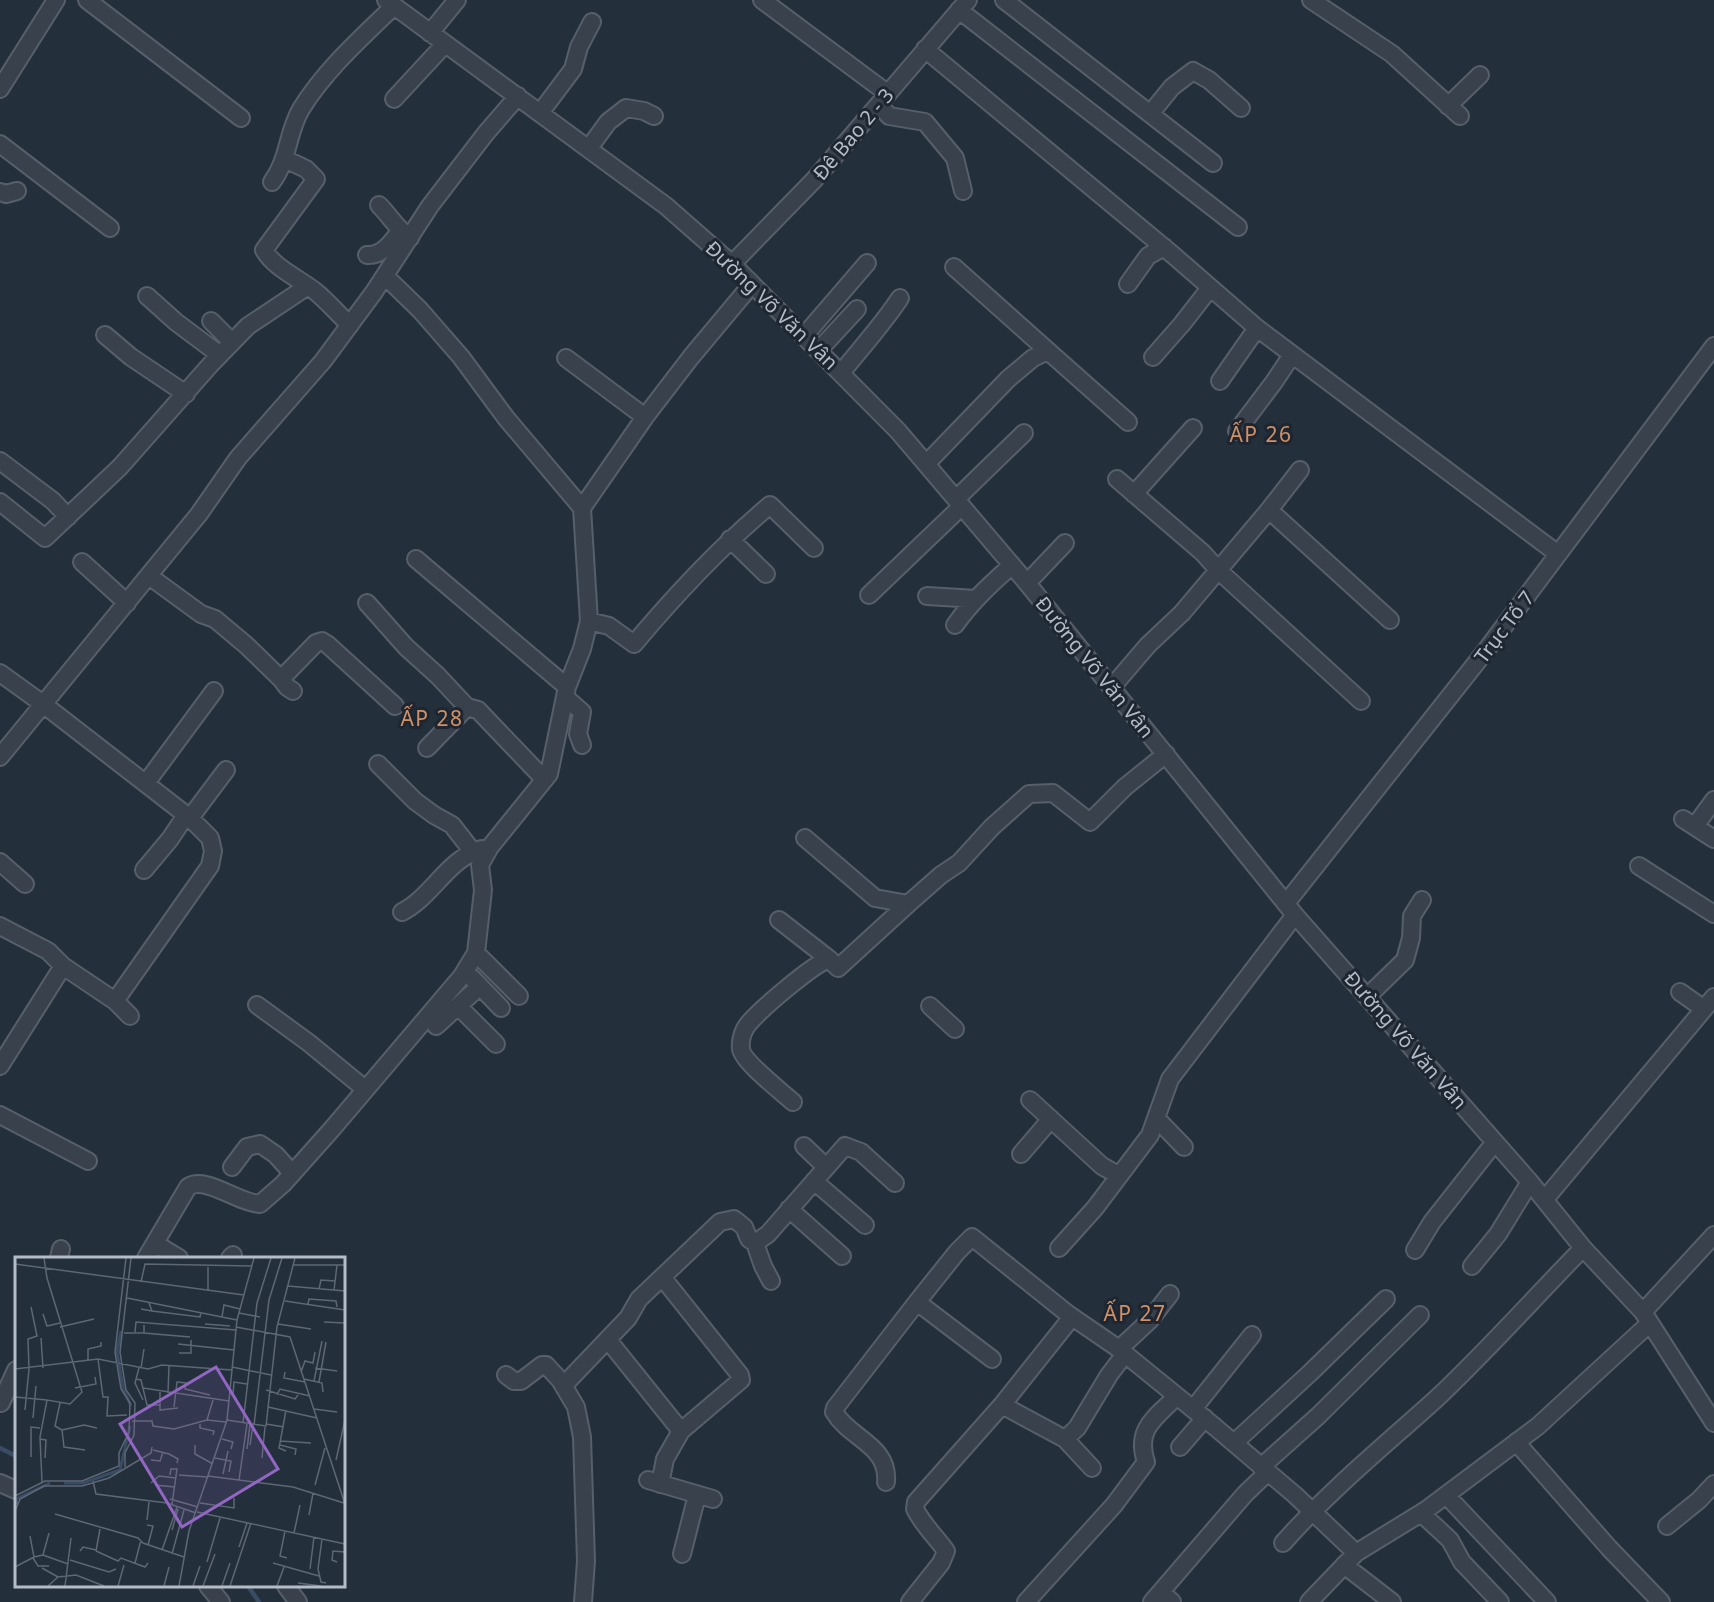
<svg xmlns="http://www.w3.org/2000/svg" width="1714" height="1602" font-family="'Noto Sans',sans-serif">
  <rect width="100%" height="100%" fill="#242f3c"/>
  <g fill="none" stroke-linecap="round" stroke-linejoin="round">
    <path stroke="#394c63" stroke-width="4.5" d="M 0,1448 L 16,1456
      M 248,1586 L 259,1602"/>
    <g stroke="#565f6a" stroke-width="20">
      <path id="minor" d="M 87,0 L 241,118
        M 386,0 L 666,206 L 732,264 L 898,431 L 1027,583 L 1295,915 L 1530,1182 L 1583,1248 L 1643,1312 L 1714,1423
        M 762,0 L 887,93
        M 1004,0 L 1213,163
        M 1311,0 L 1392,54 L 1460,116
        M 959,10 L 1238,227
        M 430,33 L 457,0
        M 925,49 L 1173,255 L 1257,328 L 1558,554
        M 0,89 L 56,0
        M 394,99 L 445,44
        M 879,104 L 889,116 L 925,122 L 955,158 L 963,191
        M 1448,106 L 1480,75
        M 540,113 L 573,69 L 579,47 L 592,22
        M 1150,114 L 1172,87 L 1193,71 L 1209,80 L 1241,108
        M 0,144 L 110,228
        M 589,148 L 608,122 L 626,108 L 644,111 L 654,116
        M 285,159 L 306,169 L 316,179 L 264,250 C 275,269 299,278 316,292 C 328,302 338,314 350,325
        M 272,182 C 289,159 287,133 301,109 C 325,70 361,38 394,6
        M 0,192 L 6,194 L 17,191
        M 379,205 C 390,216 397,229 410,238
        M 367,255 C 382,256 392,242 400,231
        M 732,264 L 814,180 L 968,0
        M 954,267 L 1048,351
        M 385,276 L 420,310 L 461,357 L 506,418 L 582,508
        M 1128,284 L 1148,256 L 1164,247
        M 147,296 L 176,322 L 220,355
        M 211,321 L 232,342
        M 105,335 L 131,357 L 186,394
        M 805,335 L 867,263
        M 819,350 L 857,309
        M 1153,357 L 1182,324 L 1210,288
        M 566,358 L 645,417
        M 841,373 C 861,348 883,324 900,298
        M 1220,381 L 1257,328
        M 1237,431 L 1274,382 L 1292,355
        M 0,461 L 53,501 L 68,517
        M 926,464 L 1008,379 L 1033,358 L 1048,351 L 1128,422
        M 1117,479 L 1203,553 L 1218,570 L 1361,701
        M 1134,494 L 1193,428
        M 956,499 L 1024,433
        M 0,502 L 45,538 L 120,467 L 211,364 L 248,326 L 308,286
        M 1269,510 L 1300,470
        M 730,539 L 766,574
        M 416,559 L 567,687
        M 82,562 L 127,603
        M 149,576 L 201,614 L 215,619 L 246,645 L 281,679 L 287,687 L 293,691
        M 1027,583 L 1065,543
        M 869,595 L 962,506
        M 927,596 L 976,599
        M 367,603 L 406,647 L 438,676 L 467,707 L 478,710 L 544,779
        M 589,621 L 609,626 L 634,644 C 676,594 720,547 770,505 L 814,548
        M 955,625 C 971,602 992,583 1012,565
        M 0,673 L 43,704 L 190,818 L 210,838 L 213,851 L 210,866 L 115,1001
        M 281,679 L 316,643 L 322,641 L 327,644 L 395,706
        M 1112,687 L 1148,645 L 1182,613 L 1269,510 L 1390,620
        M 565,697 L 582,712 L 578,734 L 582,745
        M 427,748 L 467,707
        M 0,757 L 199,514 L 238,458 L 323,361 L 374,292 L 430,206 L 486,133 L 518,96
        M 378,764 L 415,801 L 434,815 L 452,825 L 473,852
        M 146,783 L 214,691
        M 190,818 L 226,770
        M 1683,819 L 1714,839
        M 1695,826 L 1714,800
        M 805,838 L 875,898 L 908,904 L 941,875 L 959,863 L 992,827 L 1029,794 L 1053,793 L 1090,822 L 1125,787 L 1166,754
        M 0,862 L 25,884
        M 1639,866 L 1714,914
        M 144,870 L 170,839 L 186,815
        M 1287,902 L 1484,653 L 1714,346
        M 402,912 C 432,897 448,858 482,849
        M 779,920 L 829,959 L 838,968 L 908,904
        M 0,926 L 48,951 L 63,966 L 115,1001 L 130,1016
        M 476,953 L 519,996
        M 472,978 L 501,1008
        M 1680,992 L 1704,1009
        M 1367,997 L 1405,960 L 1411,938 L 1412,916 L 1422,900
        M 257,1005 L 309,1043 L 365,1089
        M 458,1006 L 496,1044
        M 930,1006 L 955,1029
        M 436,1026 L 479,987
        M 0,1066 L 63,966
        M 1030,1100 L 1102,1166 L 1118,1175
        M 793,1102 C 782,1092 743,1062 741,1049 C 740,1040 743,1030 749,1023 C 762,1008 812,965 829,959
        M 0,1115 L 88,1161
        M 1156,1118 L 1184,1147
        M 804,1146 L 826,1167
        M 1021,1154 L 1051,1119
        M 232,1167 L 247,1147 L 260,1144 L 276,1155 L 292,1173
        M 814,1181 L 865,1225
        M 1545,1199 L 1714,997
        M 789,1209 L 842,1256
        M 755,1243 L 768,1234 L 845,1146 L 861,1152 L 895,1183
        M 156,1244 L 179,1258
        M 1059,1248 L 1095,1208 L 1150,1135 L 1170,1079 L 1295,915
        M 1415,1250 L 1432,1222 L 1495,1142
        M 59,1258 L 61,1249
        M 146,1258 L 188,1187 C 205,1175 238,1203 260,1204 L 283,1184 L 332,1129 L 462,976 L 476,953 L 483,890 L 480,865 L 490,847 L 549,774 L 567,687 L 582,649 L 589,621 L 582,508 L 645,417 L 691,357 L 752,284
        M 230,1258 L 233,1255
        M 1472,1266 L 1498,1234 L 1530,1182
        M 1643,1312 L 1714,1235
        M 608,1340 L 681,1431
        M 1119,1349 L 1149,1321 L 1170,1294
        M 992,1359 L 917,1302 L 957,1252 L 972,1237 L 1068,1314 L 1119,1349 L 1215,1427 L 1295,1495 L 1356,1553
        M 506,1375 L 514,1381 L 521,1381 L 542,1365 L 546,1365 L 560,1380 L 576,1407 L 582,1437 L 586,1561 L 583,1602
        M 564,1385 L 628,1318 L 639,1299 L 720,1222 L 734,1219 L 744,1227 L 749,1239 L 755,1243 L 763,1266 L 771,1281
        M 1,1403 L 16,1370
        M 1002,1405 L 1065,1439 L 1092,1468
        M 1193,1409 L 1252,1335
        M 1065,1439 L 1077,1428 L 1109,1375 L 1125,1354
        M 1516,1442 L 1609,1548 L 1661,1602
        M 1234,1443 L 1310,1373 L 1386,1299
        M 1180,1447 L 1205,1418
        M 1261,1467 L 1318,1416 L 1420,1315
        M 648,1480 L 713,1499
        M 886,1482 C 889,1445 850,1439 834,1412 L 835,1408 L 917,1302
        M 0,1483 L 16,1490
        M 660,1484 L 665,1459 L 681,1431 L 741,1380 L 740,1375 L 662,1277
        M 1446,1495 L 1547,1602
        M 1421,1513 L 1450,1540 L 1462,1562 L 1500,1602
        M 1667,1526 L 1699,1500 L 1714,1484
        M 1283,1543 C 1330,1490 1384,1446 1436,1399 C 1487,1351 1534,1298 1583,1248
        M 682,1554 L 697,1495
        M 1344,1565 L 1392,1602
        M 208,1586 L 221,1602
        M 286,1586 L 298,1602
        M 1161,1592 L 1172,1602
        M 910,1602 L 941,1563 L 946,1551 C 936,1537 923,1525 915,1509 L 916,1502 L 1002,1405 L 1072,1317
        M 1026,1602 L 1114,1505 L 1146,1462 C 1135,1429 1155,1418 1177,1396
        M 1152,1602 L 1245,1494 L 1268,1472
        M 1309,1602 L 1356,1553 L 1426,1510 L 1538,1426 L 1650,1323"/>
    </g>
    <use href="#minor" stroke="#38414c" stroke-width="16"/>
  </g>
  <g text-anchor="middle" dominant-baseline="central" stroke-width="6" stroke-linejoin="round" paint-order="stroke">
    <g font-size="20" fill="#b4bcc8" stroke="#1d2631">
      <text transform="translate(853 134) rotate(-50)">Đê Bao 2 - 3</text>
      <text transform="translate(772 305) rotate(44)">Đường Võ Văn Vân</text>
      <text transform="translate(1504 627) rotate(-53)">Trục Tổ 7</text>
      <text transform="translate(1095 667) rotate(51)">Đường Võ Văn Vân</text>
      <text transform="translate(1406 1040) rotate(49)">Đường Võ Văn Vân</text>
    </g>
    <g font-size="21" letter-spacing="1.5" fill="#d19166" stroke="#1d2631">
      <text x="1261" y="434">ẤP 26</text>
      <text x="432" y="718">ẤP 28</text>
      <text x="1135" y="1313">ẤP 27</text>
    </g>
  </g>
  <g transform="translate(15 1257)">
    <rect width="330" height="330" fill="#242f3c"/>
    <path fill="none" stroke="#394c63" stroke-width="3" d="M 106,74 L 102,95 L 108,131 L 116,149M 49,226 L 68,226 L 105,213 L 115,169M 2,247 L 1,242 L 35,226"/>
    <path fill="none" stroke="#5e6774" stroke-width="1.5" d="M 0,7 L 229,38M 278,8 L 330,8M 126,25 L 130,7 L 237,9M 273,29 L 330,34M 304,32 L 306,23 L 320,24M 193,33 L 193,10M 319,33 L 322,8M 112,41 L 222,63M 270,44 L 330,53M 293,47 L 294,42 L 321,44 L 322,50M 126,52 L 137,54 L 134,46M 137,54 L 185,60 L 186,55M 224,56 L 245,60M 28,57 L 32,69 L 45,66M 207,60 L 209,48 L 225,52M 309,65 L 330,66M 190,67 L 215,69M 263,67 L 296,72M 129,68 L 129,76 L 175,80M 45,70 L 79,62M 221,70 L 275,80 L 330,247M 120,75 L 121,65 L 221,73M 109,76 L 129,76M 26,81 L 28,111M 163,87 L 219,93M 164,96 L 176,96 L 176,83M 83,102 L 88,140 L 93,140 L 92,159 L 112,158M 73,103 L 73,92 L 86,89 L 86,85M 217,110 L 256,118M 124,111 L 120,126 L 128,143M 126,111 L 129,92M 300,111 L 322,114M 0,112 L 83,102 L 133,112 L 147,108 L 217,113M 14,112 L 13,82 L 22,79 L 16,50M 270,115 L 269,121 L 290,125M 286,115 L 290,104 L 298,106 L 300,95M 121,122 L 126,123 L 132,148 L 145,148M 289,122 L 307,126 L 308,135M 299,124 L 307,84M 304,125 L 311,85M 60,131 L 81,127 L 80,120M 128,131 L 214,144M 251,133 L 280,142 L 283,138M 153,136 L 154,109M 218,137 L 219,125 L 232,127M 262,138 L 265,132 L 295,139M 0,140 L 32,143M 45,146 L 40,169 L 47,173 L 49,190 L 70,193M 159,150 L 162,125 L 171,126 L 170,132 L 195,138M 253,150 L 302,161M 299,152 L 322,155M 10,153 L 14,112M 145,153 L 163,151M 145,154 L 145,135M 18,161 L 21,129M 192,163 L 198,143M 212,163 L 251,169 L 262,70 L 280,1M 117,164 L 137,164 L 138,169 L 159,172 L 192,163 L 211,165M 228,166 L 242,46 L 256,1M 185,167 L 185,171 L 199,174 L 198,178M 251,167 L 269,170M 239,168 L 254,43 L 267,1M 47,173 L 69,168 L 82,171M 25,182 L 31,183 L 30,201M 207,182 L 218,185 L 216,192M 265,184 L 296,186M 180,188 L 180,197 L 198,207M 235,188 L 238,168M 265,188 L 281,192 L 280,198M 232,192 L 235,168M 138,193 L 154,197 L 163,202 L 162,206M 271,194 L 264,191 L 271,153M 16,200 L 16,170 L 25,171M 200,201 L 216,204 L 214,215M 247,201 L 250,170M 136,203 L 145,204 L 148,195M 321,203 L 330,163M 110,210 L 110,196 L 119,178 L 120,146 L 111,133 L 105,95 L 116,1M 208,217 L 213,194M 155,218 L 156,212 L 162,212 L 157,247M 164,218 L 192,220M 193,219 L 278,230 L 329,246M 224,223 L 232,167M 78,224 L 81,237 L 152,246 L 181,256M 27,225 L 25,180 L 32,143 L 55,147 L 67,135 L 32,21 L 29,1M 136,226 L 144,219 L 161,221M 140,228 L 160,230M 300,228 L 310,191M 0,239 L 30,224 L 67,224 L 104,209 L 104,196 L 114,175 L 115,146 L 106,132 L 100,95 L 111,1M 155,242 L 183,250M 185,246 L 219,251 L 219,241M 0,254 L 5,242 L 29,229 L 67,229 L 94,221 L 136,196 L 137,190M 182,255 L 330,287M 40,257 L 123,281 L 128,286 L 169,300M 294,258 L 298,236M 132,263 L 134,245M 132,268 L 138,269 L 133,288M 157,273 L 163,252M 270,274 L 265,299 L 272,301M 279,276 L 285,248M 307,282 L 303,312 L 306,325 L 311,326M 224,290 L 232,266M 147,293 L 162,250M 65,294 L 68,290 L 81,293M 81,294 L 103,304 L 106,301 L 130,310 L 133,306M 81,294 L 85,272M 157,297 L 169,253M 28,298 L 53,307M 19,300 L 28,298 L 34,276M 18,301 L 23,309 L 34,309M 55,303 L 94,315 L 101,312M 192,305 L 205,261M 322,305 L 317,303 L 318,294 L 330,295M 120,306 L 126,283M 258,306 L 304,319M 0,310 L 19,300 L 15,279M 27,311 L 43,320M 295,312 L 299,280M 283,326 L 306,329M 33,329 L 43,320 L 61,318 L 89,329M 50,329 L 56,281M 103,329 L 109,308M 149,329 L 154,310M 164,329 L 174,274 L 212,163 L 222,63 L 239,1M 178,329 L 185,309M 188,329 L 200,297M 207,329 L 215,306M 215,329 L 236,266M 262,329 L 269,310"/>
    <path fill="#9266c3" fill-opacity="0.15" stroke="#9266c3" stroke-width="3" d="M 201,110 L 263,212 L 167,270 L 105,167 Z"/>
    <rect width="330" height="330" fill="none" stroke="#b4bcc8" stroke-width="3"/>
  </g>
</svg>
